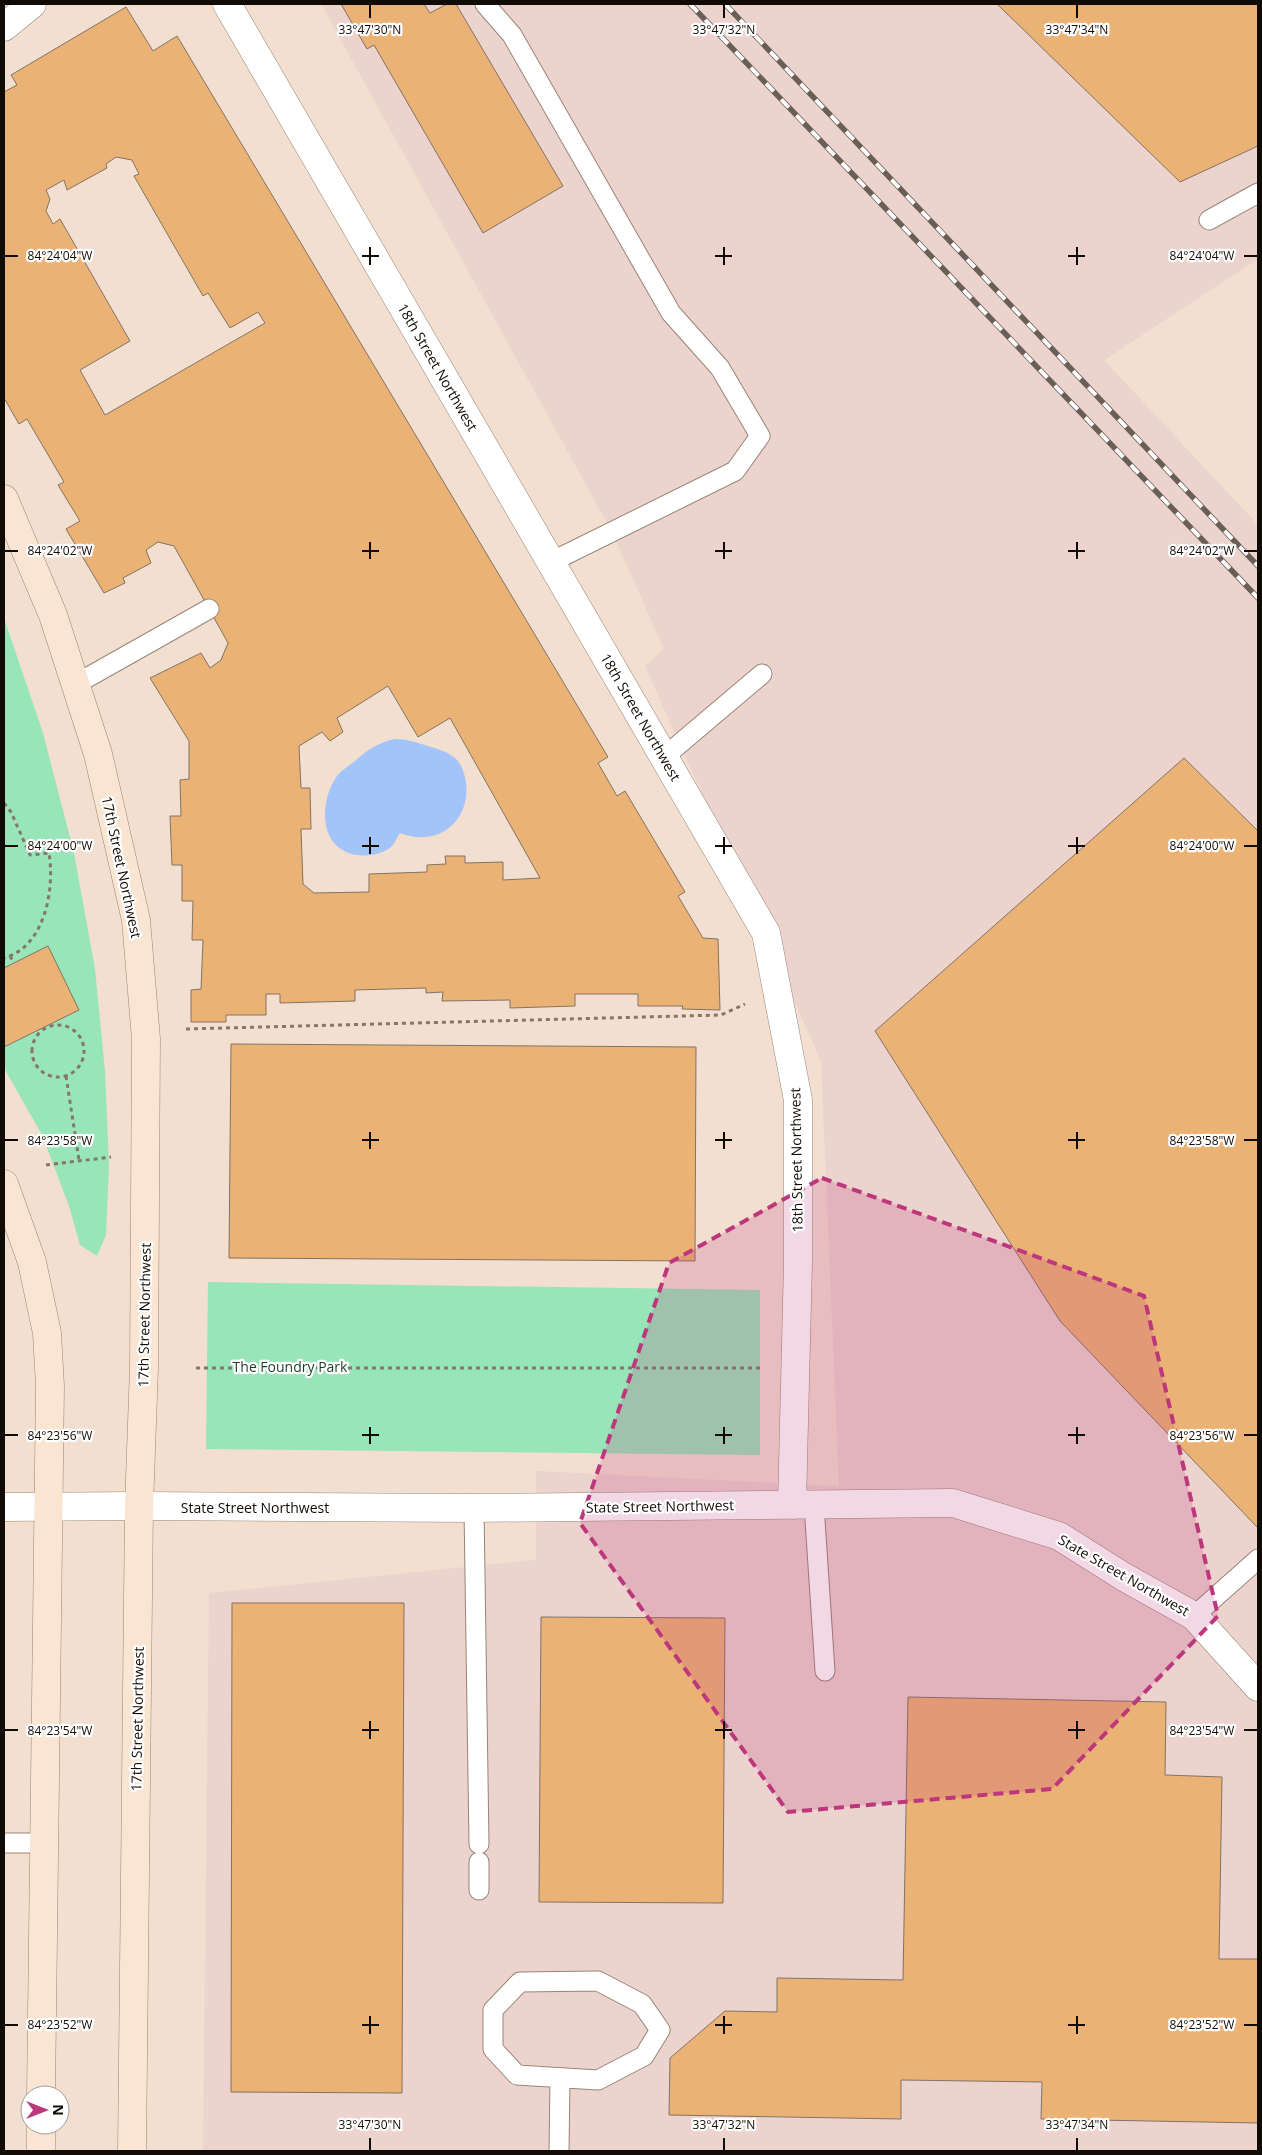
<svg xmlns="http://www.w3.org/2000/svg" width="1262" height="2155" font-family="'Open Sans',sans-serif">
  <rect width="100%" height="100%" fill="#f2dfd0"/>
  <path fill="#ecd3cd" d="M 321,4 L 1258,4 L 1258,259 L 1104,360 L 1258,525 L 1258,2151 L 203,2151 L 209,1593 L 536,1560 L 536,1471 L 839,1486 L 821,1061 L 645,666 L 664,649 L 612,532 Z"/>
  <path fill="#99e5ba" d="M 4,618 L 43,733 L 74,853 L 95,969 L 105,1071 L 109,1166 L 106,1235 L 97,1256 L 80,1245 L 69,1206 L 42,1135 L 4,1068 Z
    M 208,1282 L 760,1290 L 760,1455 L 206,1449 Z"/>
  <path fill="#a3c4f8" d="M 395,739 C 406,739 415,742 425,745 C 434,748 446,751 454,757 C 460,762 463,769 465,777 C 474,818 440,849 400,833 C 397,837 395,843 392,846 C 378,859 348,859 335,844 C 319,826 324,794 337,776 C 342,770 349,766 355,761 C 367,750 379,742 395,739 Z"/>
  <path fill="#ebb275" stroke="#827364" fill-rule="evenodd" d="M 341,4 L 424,4 L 430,13 L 447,4 L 456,4 L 563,186 L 483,233 L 374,45 L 367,49 Z
    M 997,4 L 1258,4 L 1258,146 L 1180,182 Z
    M 126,7 L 153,51 L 177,36 L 608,757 L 598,763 L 617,796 L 625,791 L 685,892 L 678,896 L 703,938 L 718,939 L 720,1010 L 682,1009 L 683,1006 L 638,1006 L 638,994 L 575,994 L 575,1006 L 510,1008 L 510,1000 L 442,1001 L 443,992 L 426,993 L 426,988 L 355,990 L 355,1001 L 280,1003 L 280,994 L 266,994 L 266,1015 L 226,1015 L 226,1022 L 191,1022 L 191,990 L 201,989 L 203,940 L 192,940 L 193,901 L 182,901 L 182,865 L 172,865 L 170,816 L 181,816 L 180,780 L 189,779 L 189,741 L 150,678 L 201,653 L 210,668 L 221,660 L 228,643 L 174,546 L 158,542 L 146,550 L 151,563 L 123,578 L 125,583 L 104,593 L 66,529 L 80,521 L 58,485 L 64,482 L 27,419 L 19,424 L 4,398 L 4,92 L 17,85 L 11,75 ZM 116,157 L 132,160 L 139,174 L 134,176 L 203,296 L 208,293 L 230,328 L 258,312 L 265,323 L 105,415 L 80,370 L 130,341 L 60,219 L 53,224 L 46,211 L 50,199 L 46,190 L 64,180 L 67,190 L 107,168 L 106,164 ZM 388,686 L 418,737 L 450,718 L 540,878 L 503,880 L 503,862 L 465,863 L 465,856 L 445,856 L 446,864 L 427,865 L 427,872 L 369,874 L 369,892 L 314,893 L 303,884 L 301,829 L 311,829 L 310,788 L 301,788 L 299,746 L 322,732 L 330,741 L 343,732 L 337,718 Z
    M 1184,758 L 1258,831 L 1258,1528 L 1060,1321 L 875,1031 Z
    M 48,946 L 79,1010 L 4,1047 L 4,968 Z
    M 231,1044 L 696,1047 L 695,1261 L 229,1258 Z
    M 232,1603 L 404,1603 L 402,2093 L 231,2092 Z
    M 541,1617 L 725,1618 L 723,1903 L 539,1902 Z
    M 908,1697 L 1166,1702 L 1165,1775 L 1222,1777 L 1219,1959 L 1258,1959 L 1258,2123 L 1041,2119 L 1042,2082 L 901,2080 L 901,2119 L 669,2115 L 670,2058 L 725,2011 L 777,2012 L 777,1978 L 903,1980 Z"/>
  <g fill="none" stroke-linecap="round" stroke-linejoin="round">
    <g stroke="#978577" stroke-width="21">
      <path id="service" d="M 485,4 L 512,35 L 671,313 L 720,368 L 760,436 L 735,471 L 551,562
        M 1209,220 L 1258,193
        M 76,684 L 209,609
        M 664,757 L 762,674
        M 814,1505 L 825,1671
        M 474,1508 L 479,1844
        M 1194,1616 L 1258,1559
        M 4,1843 L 45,1843
        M 479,1862 L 479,1890
        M 598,1981 L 642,2004 L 660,2030 L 644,2056 L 598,2080 L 517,2075 L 493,2049 L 493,2010 L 520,1982 Z
        M 559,2151 L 560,2079"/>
    </g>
    <g stroke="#978577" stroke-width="29">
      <path id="minor" d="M 227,4 L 766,933 L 798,1100 L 798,1261 L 792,1505
        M 4,27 L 32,4
        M 4,1507 L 139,1506 L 474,1508 L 953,1503 L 1059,1536 L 1124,1577 L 1194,1616 L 1258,1687"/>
    </g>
    <g stroke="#978577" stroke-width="29">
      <path id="secondary" d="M 4,499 L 53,615 L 98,754 L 136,920 L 146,1039 L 144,1368 L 139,1506 L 132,2151
        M 4,1184 L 32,1262 L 47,1333 L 50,1386 L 41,2095
        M 41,2151 L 41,2125"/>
    </g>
    <path stroke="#83766c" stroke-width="3" stroke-dasharray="4 4" stroke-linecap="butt" d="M 4,803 L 11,812 L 30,855 L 49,853 C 55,889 45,947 4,958
      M 10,956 L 14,963
      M32 1051a26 26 0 1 1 52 0a26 26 0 1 1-52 0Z
      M 186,1029 L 721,1015 L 745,1004
      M 66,1076 L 79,1160
      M 46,1165 L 111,1157
      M 196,1368 L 763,1368"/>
    <use href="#service" stroke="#fff" stroke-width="19"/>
    <use href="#minor" stroke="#fff" stroke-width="28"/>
    <use href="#secondary" stroke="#f9e5d1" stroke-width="28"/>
    <g stroke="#6a5f56" stroke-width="5.5">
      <path id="rail" d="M 690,4 L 1258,598
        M 725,4 L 1258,566"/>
    </g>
    <use href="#rail" stroke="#fff" stroke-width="4" stroke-dasharray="11" stroke-linecap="butt"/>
  </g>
  <path fill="#bc377c" fill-opacity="0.2" stroke="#bc377c" stroke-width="4" stroke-dasharray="10 6" stroke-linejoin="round" d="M 822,1178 L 1144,1296 L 1218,1616 L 1052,1789 L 788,1812 L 580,1523 L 669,1263 Z"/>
  <path fill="none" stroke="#110b06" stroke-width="2" d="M 370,5 L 370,18M 724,5 L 724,18M 1077,5 L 1077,18M 370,247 L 370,265M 724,247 L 724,265M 1077,247 L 1077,265M 5,256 L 18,256M 362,256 L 379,256M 715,256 L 732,256M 1068,256 L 1085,256M 1244,256 L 1257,256M 370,542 L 370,559M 724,542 L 724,559M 1077,542 L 1077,559M 5,551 L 18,551M 362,551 L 379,551M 715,551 L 732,551M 1068,551 L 1085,551M 1244,551 L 1257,551M 370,837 L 370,854M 724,837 L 724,854M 1077,837 L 1077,854M 5,846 L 18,846M 362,846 L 379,846M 715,846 L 732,846M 1068,846 L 1085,846M 1244,846 L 1257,846M 370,1132 L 370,1149M 724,1132 L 724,1149M 1077,1132 L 1077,1149M 5,1140 L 18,1140M 362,1140 L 379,1140M 715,1140 L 732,1140M 1068,1140 L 1085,1140M 1244,1140 L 1257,1140M 370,1427 L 370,1444M 724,1427 L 724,1444M 1077,1427 L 1077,1444M 5,1435 L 18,1435M 362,1435 L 379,1435M 715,1435 L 732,1435M 1068,1435 L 1085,1435M 1244,1435 L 1257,1435M 370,1721 L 370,1739M 724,1721 L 724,1739M 1077,1721 L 1077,1739M 5,1730 L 18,1730M 362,1730 L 379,1730M 715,1730 L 732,1730M 1068,1730 L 1085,1730M 1244,1730 L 1257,1730M 370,2016 L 370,2034M 724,2016 L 724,2034M 1077,2016 L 1077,2034M 5,2025 L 18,2025M 362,2025 L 379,2025M 715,2025 L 732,2025M 1068,2025 L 1085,2025M 1244,2025 L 1257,2025M 370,2138 L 370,2150M 724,2138 L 724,2150M 1077,2138 L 1077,2150"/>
  <g text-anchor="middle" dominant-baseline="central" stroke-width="4.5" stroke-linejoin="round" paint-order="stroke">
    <g font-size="14" fill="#110b06" stroke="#fff">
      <text transform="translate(438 367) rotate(60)">18th Street Northwest</text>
      <text transform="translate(641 717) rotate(60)">18th Street Northwest</text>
      <text transform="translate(122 867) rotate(78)">17th Street Northwest</text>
      <text transform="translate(796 1160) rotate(-91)">18th Street Northwest</text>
      <text transform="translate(144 1315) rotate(-89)">17th Street Northwest</text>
      <text transform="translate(660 1506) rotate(-1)">State Street Northwest</text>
      <text x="255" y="1507">State Street Northwest</text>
      <text transform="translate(1124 1575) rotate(30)">State Street Northwest</text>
      <text transform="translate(137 1719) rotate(-89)">17th Street Northwest</text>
    </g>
    <g font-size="14" fill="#1a3d2b" stroke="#fff">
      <text x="290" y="1366">The Foundry Park</text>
    </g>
  </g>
  <g font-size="12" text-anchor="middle" fill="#110b06" stroke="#fff" stroke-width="4.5" stroke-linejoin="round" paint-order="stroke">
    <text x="370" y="34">33°47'30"N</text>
    <text x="724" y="34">33°47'32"N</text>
    <text x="1077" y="34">33°47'34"N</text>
    <text x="1202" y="260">84°24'04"W</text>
    <text x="60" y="260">84°24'04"W</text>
    <text x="1202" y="555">84°24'02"W</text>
    <text x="60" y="555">84°24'02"W</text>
    <text x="1202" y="850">84°24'00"W</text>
    <text x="60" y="850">84°24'00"W</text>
    <text x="1202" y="1145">84°23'58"W</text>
    <text x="60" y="1145">84°23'58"W</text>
    <text x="60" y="1440">84°23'56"W</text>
    <text x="1202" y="1440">84°23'56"W</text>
    <text x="1202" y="1735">84°23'54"W</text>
    <text x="60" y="1735">84°23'54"W</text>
    <text x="1202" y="2029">84°23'52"W</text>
    <text x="60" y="2029">84°23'52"W</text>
    <text x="370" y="2129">33°47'30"N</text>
    <text x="724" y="2129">33°47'32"N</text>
    <text x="1077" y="2129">33°47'34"N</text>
  </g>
  <rect width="1262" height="2155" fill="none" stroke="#110b06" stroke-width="10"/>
  <g transform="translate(45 2110) rotate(90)"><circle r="24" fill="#ffffff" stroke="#a09d9b"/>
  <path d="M0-4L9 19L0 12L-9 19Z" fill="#bc377c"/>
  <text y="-8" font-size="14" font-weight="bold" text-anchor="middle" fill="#110b06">N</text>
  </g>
</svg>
